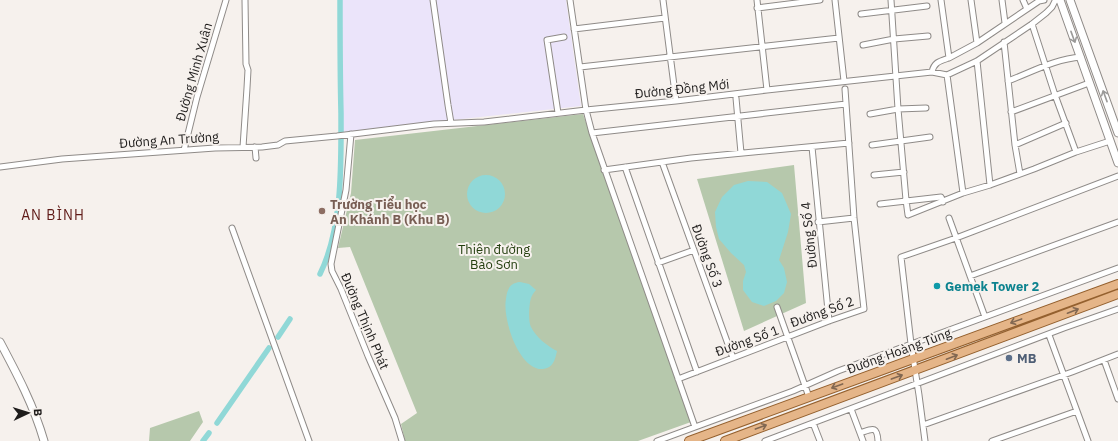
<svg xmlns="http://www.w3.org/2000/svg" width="1118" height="441" font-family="'IBM Plex Sans',sans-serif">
  <rect width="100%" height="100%" fill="#f6f1ed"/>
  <path fill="#ebe4fa" d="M 342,0 L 566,0 L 581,106 L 343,132 Z"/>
  <path fill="#b6c8ac" d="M 583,114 L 691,422 L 638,441 L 405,441 L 401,424 L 417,413 L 350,247 L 338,248 L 351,193 L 355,140 Z
    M 794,165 L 806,303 L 744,331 L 697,179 Z
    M 199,411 L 203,422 L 190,441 L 149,441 L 150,428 Z"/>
  <path fill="#90d8d7" d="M467 194a19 19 0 1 1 38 0a19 19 0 1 1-38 0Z
    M 748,181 L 767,182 L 782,193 L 791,214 L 788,232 L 779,260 L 784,268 L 787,282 L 784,293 L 776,301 L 764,306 L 752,302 L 743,290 L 743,281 L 746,272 L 744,265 L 731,253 L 719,239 L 716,227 L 715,212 L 722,197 L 734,185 Z
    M 520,282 L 529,284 L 536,290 C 534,292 532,295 531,298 C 529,304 528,322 531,327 C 536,337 547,346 557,351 C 555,360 553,368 543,369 C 519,371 502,318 506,299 C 507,289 510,283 520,282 Z"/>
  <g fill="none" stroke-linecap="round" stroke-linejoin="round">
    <path stroke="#90d8d7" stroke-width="5.5" d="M 320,274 C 343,227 341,164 341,113 C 340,75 340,38 340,0
      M 278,337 L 290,319
      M 217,423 L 269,348
      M 203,441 L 209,433"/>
    <g stroke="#8f8b88" stroke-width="7">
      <path id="street" d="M 433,0 L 448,105 L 451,123
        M 570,0 L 586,110 L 592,133 L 695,427
        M 663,0 L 676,101
        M 757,0 L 767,90
        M 835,0 L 844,81
        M 891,0 L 898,109 L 906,200 L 908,215 L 963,193 L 990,185 L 1034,169 L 1076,152 L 1110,141
        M 971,0 L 977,43
        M 1002,0 L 1005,23
        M 1023,0 L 1027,9
        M 757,8 L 820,0
        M 861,14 L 927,6
        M 1032,24 L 1055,95 L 1076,152
        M 574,29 L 665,18
        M 1004,42 L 1015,145 L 1020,174
        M 863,45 L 894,39 L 928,36
        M 949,58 L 977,43 L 1039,1 L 1044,0
        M 977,61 L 990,185
        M 580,67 L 839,38
        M 932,72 C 934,62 940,61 949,58 L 941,0
        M 947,75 L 963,193
        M 1008,81 C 1032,72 1055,59 1081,57
        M 736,98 L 741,153
        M 1011,112 L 1089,83
        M 558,113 L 547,40 L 564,37
        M 870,114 L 898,109 L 926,108
        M 592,133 L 846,104
        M 351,134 L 346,190 L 331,264 L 332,271 L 341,289 L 368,356 L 395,418 L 402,441
        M 872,145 L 930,137
        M 1015,145 L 1066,123
        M 243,147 L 247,88 L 248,70 L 246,64 L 245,0
        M 255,147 L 256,158
        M 812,147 L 829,321
        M 184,150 L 197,97 L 226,0
        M 662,162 L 733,358
        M 0,167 L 62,159 L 215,148 L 262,147 L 278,145 L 285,141 L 337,136 L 434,124 L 484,122 L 586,110 L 676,101 L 767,90 L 932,72 L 947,75 L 977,61 L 1032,24 L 1046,13 L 1052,7 L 1055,1 L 1057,0
        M 625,167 L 697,372
        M 604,170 L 691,158 L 849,143
        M 874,175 L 904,172
        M 880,204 L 941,197 L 943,202
        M 949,218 L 985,317
        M 818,222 L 854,218
        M 232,228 L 309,441
        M 658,263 L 694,250
        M 970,276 L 1118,222
        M 777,307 L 809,397
        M 1049,335 L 1088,441
        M 1104,360 L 1118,399
        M 678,379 L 829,321 L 864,309 L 854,218 L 845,89
        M 851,409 L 863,441
        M 813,423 L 820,441
        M 923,425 L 1072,372 L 1118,354
        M 860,433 C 872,429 877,425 878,441
        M 657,441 L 793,391 L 838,371 L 1118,268
        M 765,441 L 1064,328 L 1118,309
        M 925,441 L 919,395 L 911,344 L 901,257 L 956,238 L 1118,176
        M 992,441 L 1077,411"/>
    </g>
    <g stroke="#8f8b88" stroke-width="9">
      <path id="secondary" d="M 1060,0 L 1118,163
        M 1070,0 L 1118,133
        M 0,342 C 17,374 34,406 44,441"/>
    </g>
    <g stroke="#94602e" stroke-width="10">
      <path id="primary" d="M 689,441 L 1118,284
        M 725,441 L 1118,294"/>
    </g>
    <use href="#street" stroke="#fff" stroke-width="5"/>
    <use href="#secondary" stroke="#fff" stroke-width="7"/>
    <use href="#primary" stroke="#e5b588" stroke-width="8"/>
  </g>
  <defs><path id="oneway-shaft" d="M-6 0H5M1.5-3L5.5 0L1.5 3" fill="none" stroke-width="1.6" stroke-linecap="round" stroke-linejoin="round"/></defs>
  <g stroke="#9a9998">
    <use href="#oneway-shaft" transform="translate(1073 37) rotate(70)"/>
    <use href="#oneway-shaft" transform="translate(1105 96) rotate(-110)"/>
  </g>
  <g stroke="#826852">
    <use href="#oneway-shaft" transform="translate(1073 311) rotate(-21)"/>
    <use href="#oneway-shaft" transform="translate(1016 321) rotate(160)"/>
    <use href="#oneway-shaft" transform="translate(952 357) rotate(-21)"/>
    <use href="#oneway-shaft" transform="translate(897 377) rotate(-20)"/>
    <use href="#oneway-shaft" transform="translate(837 386) rotate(160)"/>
    <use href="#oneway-shaft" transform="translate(761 427) rotate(-20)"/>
  </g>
  <circle fill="#8d6e63" stroke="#f6f1ed" stroke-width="1.5" cx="322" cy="211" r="4"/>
  <circle fill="#0f9aa8" stroke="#f6f1ed" stroke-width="1.5" cx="937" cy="286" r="4"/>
  <circle fill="#5c6f8a" stroke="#f6f1ed" stroke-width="1.5" cx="1009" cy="358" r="4"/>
  <g text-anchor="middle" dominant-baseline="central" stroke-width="4" stroke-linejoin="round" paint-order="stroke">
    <g font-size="13" fill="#1e1c1b" stroke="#f6f1ed">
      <text transform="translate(194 72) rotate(-74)">Đường Minh Xuân</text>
      <text transform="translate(682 89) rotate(-6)">Đường Đồng Mới</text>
      <text transform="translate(169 140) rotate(-4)">Đường An Trường</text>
      <text transform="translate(809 235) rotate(-96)">Đường Số 4</text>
      <text transform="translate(707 256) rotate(70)">Đường Số 3</text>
      <text transform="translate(822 312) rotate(-20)">Đường Số 2</text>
      <text transform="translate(365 321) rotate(67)">Đường Thịnh Phát</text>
      <text transform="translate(747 341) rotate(-20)">Đường Số 1</text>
      <text transform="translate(899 351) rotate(-20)">Đường Hoàng Tùng</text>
    </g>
    <g font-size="13" font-weight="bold" fill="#785e54" stroke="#f6f1ed" text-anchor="start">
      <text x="330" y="204">Trường Tiểu học<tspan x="330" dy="15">An Khánh B (Khu B)</tspan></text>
    </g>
    <g font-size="13" fill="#243f0f" stroke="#f6f1ed">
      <text x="494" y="249">Thiên đường<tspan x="494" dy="15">Bảo Sơn</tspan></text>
    </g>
    <g font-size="13" font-weight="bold" fill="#0d838f" stroke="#f6f1ed" text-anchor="start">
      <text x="945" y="286">Gemek Tower 2</text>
    </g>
    <g font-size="13" font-weight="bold" fill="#4e5e75" stroke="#f6f1ed" text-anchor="start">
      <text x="1017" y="358">MB</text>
    </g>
    <g font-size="14" letter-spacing="1" fill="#5f1a17" stroke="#f6f1ed">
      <text x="53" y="215">AN BÌNH</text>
    </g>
  </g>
  <g transform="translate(28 413) rotate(86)" stroke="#f6f1ed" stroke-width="3" paint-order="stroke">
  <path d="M0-3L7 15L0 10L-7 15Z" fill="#1e1c1b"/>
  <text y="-6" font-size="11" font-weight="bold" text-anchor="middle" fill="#1e1c1b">B</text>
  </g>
</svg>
